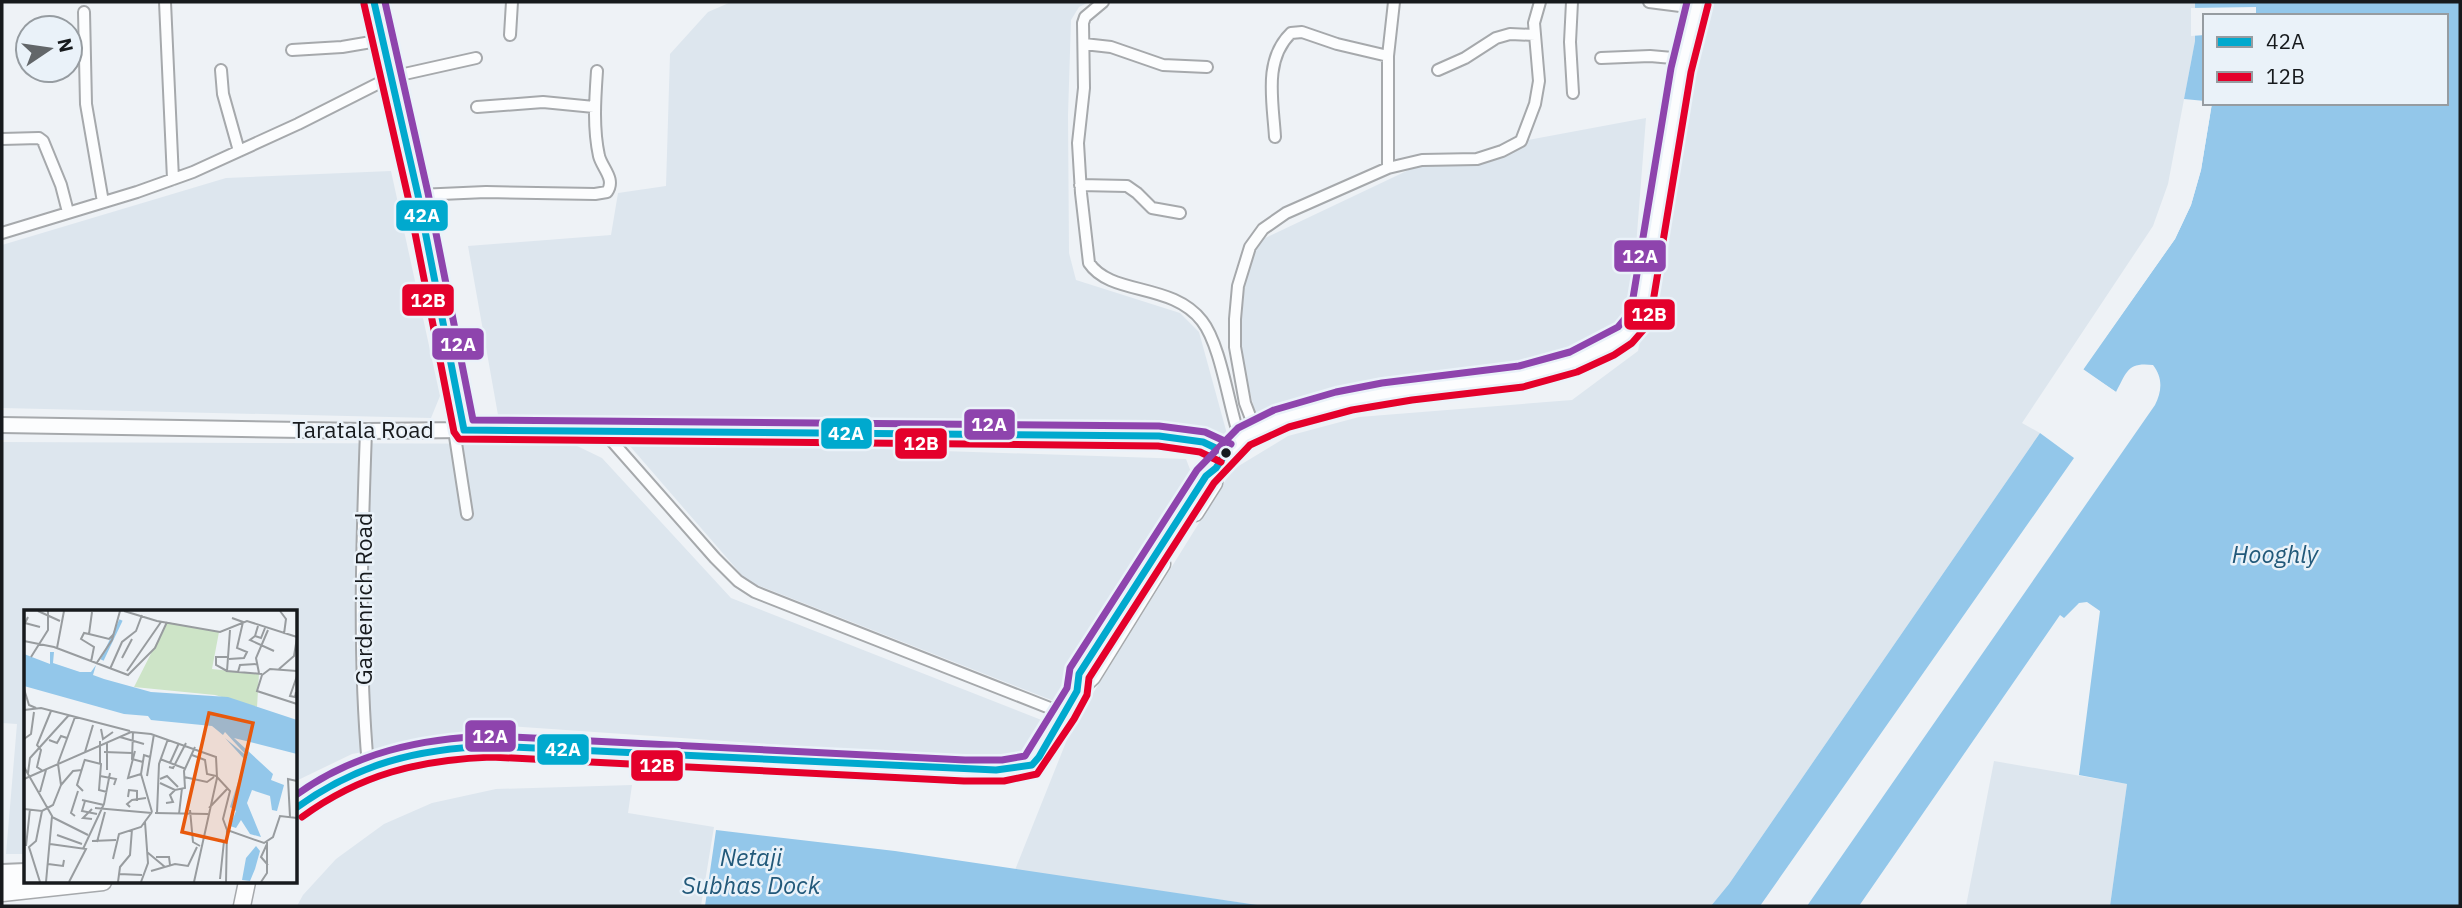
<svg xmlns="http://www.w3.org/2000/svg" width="2462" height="908" font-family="'IBM Plex Sans',sans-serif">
  <rect width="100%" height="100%" fill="#eef2f6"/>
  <path fill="#dde6ee" d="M 731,2 L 1089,2 L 1079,7 L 1071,20 L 1068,115 L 1069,253 L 1076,280 L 1180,313 L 1199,332 L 1227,434 L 1216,440 L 1187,429 L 498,415 L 468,246 L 611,235 L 618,193 L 666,186 L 670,54 L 708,12 Z
    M 1707,2 L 2195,2 L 2195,41 L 2168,184 L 2153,226 L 2022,423 L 2040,433 L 1729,884 L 1711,906 L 1264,906 L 1015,870 L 1072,727 L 1232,470 L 1288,436 L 1359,417 L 1572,400 L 1638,351 L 1686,95 Z
    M 1646,118 L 1631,311 L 1617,329 L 1543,362 L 1348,384 L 1258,423 L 1239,350 L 1247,261 L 1259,241 L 1415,167 L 1451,162 L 1492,161 L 1523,141 Z
    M 391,171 L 440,396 L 431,418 L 2,408 L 2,245 L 226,178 Z
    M 644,441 L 1186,459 L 1191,472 L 1054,701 L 747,581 L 629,445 Z
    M 2,442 L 573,444 L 602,458 L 731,598 L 1044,721 L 1024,753 L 957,757 L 507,726 L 352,754 L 296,781 L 296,612 L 26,612 L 26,854 L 6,854 L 17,724 L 2,723 Z
    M 1994,761 L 2127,784 L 2110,906 L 1966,906 Z
    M 632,785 L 628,813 L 714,827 L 701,906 L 297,906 L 303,895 L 336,859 L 384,824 L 432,803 L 496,789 Z"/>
  <path fill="#93c7ea" d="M 2195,2 L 2460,2 L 2460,906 L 2110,906 L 2127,784 L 2079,775 L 2100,611 L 2087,602 L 2079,603 L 2064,618 L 2060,615 L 1859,906 L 1807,906 L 2155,405 C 2162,391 2163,378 2153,365 C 2127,362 2127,372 2116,392 L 2083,370 L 2175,239 L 2191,205 L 2201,170 L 2212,103 L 2446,103 L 2446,16 L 2205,16 L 2205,101 L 2184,99 L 2195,41 Z
    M 2040,433 L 2074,458 L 1760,906 L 1711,906 L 1729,884 Z
    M 716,830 L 895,851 L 1264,906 L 705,906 Z"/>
  <path fill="#eef2f6" d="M 2256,7 L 2256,16 L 2205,16 L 2205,35 L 2191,36 L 2191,8 Z
    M 2209,103 L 2212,103 L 2201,170 L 2191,205 L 2175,239 L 2083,369 L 2116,392 L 2114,395 L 2081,372 L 2080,369 L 2172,237 L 2188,204 L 2198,170 Z"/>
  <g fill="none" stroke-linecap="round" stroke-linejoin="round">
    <g stroke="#a6a9ac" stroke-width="14">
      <path id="minor" d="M 165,2 L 173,179
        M 1103,2 L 1085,17 L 1083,23 L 1084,88 L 1078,143 L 1081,193 L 1089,263 C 1111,296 1172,282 1202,321 C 1221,345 1229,408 1240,439
        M 1572,2 L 1570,42 L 1573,93
        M 1649,2 L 1696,8
        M 84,12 L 86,104 L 103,202
        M 510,35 L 512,2
        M 1084,44 L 1111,47 L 1163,65 L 1207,67
        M 292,50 L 342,47 L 383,40
        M 1601,58 L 1650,56 L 1684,59
        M 221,70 L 223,94 L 239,151
        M 1438,70 L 1465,58 L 1496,38 L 1510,34 L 1535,35
        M 477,107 L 543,102 L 594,107
        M 1275,137 C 1273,102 1263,60 1291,33 L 1302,32 L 1337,44 L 1388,56
        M 2,139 L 39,138 L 43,141 L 61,185 L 68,212
        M 1388,168 L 1388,56 L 1394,2
        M 1080,185 L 1127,186 L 1137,193 L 1152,208 L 1180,213
        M 418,195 L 486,192 L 595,194 L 607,192 C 616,179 602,168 599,156 C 593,128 595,100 597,71
        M 2,233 L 137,192 L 193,172 L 298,124 L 391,77 L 476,58
        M 1255,429 L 1245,403 L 1235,347 L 1235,319 L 1238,286 L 1250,247 L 1263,229 L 1286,213 L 1388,168 L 1422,160 L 1477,159 L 1502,151 L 1521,141 L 1535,104 L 1539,81 L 1534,23 L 1540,2
        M 454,430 L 467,514
        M 366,431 C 362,542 358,655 368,766
        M 603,431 L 715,558 L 738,581 L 755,592 L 1065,714
        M 2,870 L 26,869"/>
    </g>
    <g stroke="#a6a9ac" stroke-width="18">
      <path id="tertiary" d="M 374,2 L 418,195 L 464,430
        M 2,425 L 366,431 L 464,430 L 1159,436 L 1203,442 L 1226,453"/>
    </g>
    <g stroke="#a6a9ac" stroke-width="19">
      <path id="secondary" d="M 1195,513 L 1214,483 L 1216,468
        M 1077,691 L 1092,677 L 1162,564
        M 296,808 C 352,763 421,747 491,746 C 625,754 760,761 894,767 C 927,768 1004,776 1032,765 L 1065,714 L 1077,691 L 1079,674 L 1206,476 C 1216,468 1221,458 1230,449 C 1247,430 1271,422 1295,414 C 1323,405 1353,398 1383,393 C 1457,381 1532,386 1600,350 C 1611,345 1624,338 1631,329 C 1638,322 1641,310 1643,300 L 1681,70 L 1698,2
        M 2,880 L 26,879
        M 2,893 L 103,882
        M 242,906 L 247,882"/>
    </g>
    <use href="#minor" stroke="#fcfdfe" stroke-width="10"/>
    <use href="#tertiary" stroke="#fcfdfe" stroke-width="14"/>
    <use href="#secondary" stroke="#fcfdfe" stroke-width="16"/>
    <g stroke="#eaf2f9" stroke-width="12">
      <path id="bus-1" d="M 374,2 L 418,195 L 464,430
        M 464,430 L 1159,436 L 1203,442 L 1226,453
        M 296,808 C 357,764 416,749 491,746 L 996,770 L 1032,765 L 1039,757 L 1077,691 L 1079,674 L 1206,476 L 1216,468 L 1226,453"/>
    </g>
    <g stroke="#eaf2f9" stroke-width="12">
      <path id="bus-2" d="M 364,4 L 408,197 L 454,432 L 459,439 L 1158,446 L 1200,452 L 1221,462
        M 302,817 C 361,774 419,760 491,757 L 964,781 L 1004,781 L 1037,774 L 1074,719 L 1087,695 L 1089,678 L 1214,483 L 1250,445 L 1289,427 L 1352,410 L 1412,400 L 1523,387 L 1577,372 L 1614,355 L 1632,343 L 1645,328 L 1653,302 L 1691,72 L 1708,5"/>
    </g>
    <g stroke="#eaf2f9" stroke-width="12">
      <path id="bus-3" d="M 385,2 L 428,193 L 473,420 L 1159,426 L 1205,432 L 1231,444
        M 296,795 C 354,753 421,738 492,736 L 965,760 L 1002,760 L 1025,756 L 1067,688 L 1070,668 L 1197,470 L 1238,428 L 1274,410 L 1336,392 L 1382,383 L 1519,366 L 1570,352 L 1618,327 L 1628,315 L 1633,298 L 1671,68 L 1687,2"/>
    </g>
    <use href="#bus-1" stroke="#00a9ce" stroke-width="7"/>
    <use href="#bus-2" stroke="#e4002b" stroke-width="7"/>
    <use href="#bus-3" stroke="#8e44ad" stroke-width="7"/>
  </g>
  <circle fill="#171a1d" stroke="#eaf2f9" stroke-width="2.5" cx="1226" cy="453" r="6"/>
  <g text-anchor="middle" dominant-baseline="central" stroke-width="5" stroke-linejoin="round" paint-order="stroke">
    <g font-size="23" fill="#171a1d" stroke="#eaf2f9">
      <text x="363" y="429">Taratala Road</text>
      <text transform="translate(363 599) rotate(-90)">Gardenrich Road</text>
    </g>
    <g font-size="24" font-style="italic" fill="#22597a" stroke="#eaf2f9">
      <text x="2275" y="554">Hooghly</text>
      <text x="751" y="857">Netaji<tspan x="751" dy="28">Subhas Dock</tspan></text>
    </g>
  </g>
  <g transform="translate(24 610)">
    <rect width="273" height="273" fill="#eef2f6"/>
    <path d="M 143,12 L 195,22 L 188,59 L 235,64 L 233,97 L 191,85 L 110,77 Z" fill="#cde4c7"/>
    <path d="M 26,42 L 30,42 L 29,53 L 56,62 L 67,62 L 72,55 L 69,65 L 80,69 L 127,82 L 204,87 L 273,110 L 273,144 L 210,128 L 249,164 L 247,170 L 260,175 L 253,201 L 248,200 L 246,186 L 228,180 L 223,193 L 237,227 L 226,224 L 217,210 L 212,218 L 206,216 L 212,201 L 206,197 L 221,150 L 201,128 L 224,147 L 201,122 L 199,125 L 188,116 L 127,110 L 124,106 L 100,104 L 0,76 L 0,44 L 26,54 ZM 232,236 L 236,241 L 231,259 L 226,271 L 218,270 L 222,248 Z" fill="#93c7ea"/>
    <path fill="none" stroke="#93c7ea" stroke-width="3.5" d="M 78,50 L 97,10"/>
    <path fill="none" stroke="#989c9f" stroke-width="2" d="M 14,1 L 36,11M 100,1 L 133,11 L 196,22 L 223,11 L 273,27M 256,1 L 262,9 L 260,24M 4,7 L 1,13 L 16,17M 234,16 L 231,26 L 237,28 L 241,18M 206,20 L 203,61 L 238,64M 65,24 L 85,29 L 90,24M 231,26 L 226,30 L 250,41M 0,31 L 30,37 L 104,65 L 131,38 L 143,12M 33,38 L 40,1M 7,47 L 24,20 L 24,1M 98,48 L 108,29M 205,49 L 220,48 L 223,42 L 213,38 L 219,12 L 208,8M 67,52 L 70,37 L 57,29 L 60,23 L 65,24 L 68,2M 72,54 L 88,30 L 96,1M 86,59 L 98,32 L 112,21 L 118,5M 255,59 L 270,46 L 273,28M 103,61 L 137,12M 203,61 L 192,55 L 192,47 L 205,47M 273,61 L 246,59 L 238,65 L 233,81 L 273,94M 214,62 L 216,55 L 233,54M 235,63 L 232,48 L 244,20M 0,79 L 5,95 L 12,98M 272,82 L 271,87 L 266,86 L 273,66M 0,100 L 17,98 L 106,121M 77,119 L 79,129 L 89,122M 109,122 L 108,149 L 119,152M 96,127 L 120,134M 0,129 L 7,124 L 10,102M 25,130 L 33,133 L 37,126 L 43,128M 76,131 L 76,153M 111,141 L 104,168 L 117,164M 61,142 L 69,115M 80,142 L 108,143M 168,145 L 181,150 L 183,164 L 192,166M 126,147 L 120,145 L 117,164 L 128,202M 136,149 L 162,159M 61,150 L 77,154 L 75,180 L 83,182M 34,153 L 51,107M 146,153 L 155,133M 0,157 L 28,206 L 22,272M 145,157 L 149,158 L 162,133M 83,160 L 83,133M 19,161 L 13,157 L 17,140 L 13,135 L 27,101M 4,163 L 6,148 L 45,105M 76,166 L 92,169 L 90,175M 123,166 L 130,124M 160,167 L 183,172 L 190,167M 0,169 L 107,122 L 127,124 L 192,147 L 193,167 L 206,181 L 199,209 L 203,220 L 240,233 L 249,227 L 256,206 L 273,208M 136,169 L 143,166 L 154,177M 136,173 L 151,180 L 161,178 L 160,161 L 171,137M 37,175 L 49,161 L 58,160M 59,181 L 53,175 L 61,149M 16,182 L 22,160M 104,187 L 105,180 L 113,181 L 113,191M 58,190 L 80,195M 61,191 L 58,201 L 73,204M 142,193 L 149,192 L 146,185 L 151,180M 106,197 L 103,194 L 108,190 L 122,188M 71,198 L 128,203M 185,198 L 204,178M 0,199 L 18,201 L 29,195 L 37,175 L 34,154M 68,199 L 59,208 L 68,209M 166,200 L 169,232 L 176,236M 131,203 L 184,204M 133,203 L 135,154 L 144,129M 155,204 L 158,178M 51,206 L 47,203 L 54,181M 28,207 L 64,225M 266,207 L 264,169 L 273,171M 33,225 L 58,234M 68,231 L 92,230M 73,232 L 81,202M 26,234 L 62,239 L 45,272M 243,234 L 237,247 L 244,255M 2,236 L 6,199M 59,239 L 80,194 L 86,163M 123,242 L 141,257M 132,247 L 145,247 L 146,255M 89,249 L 95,224 L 117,217 L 128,202M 24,254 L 39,256 L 40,250M 127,261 L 151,254 L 164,256 L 173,237M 95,264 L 118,265M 196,269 L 200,231M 16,272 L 5,237 L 12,231 L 18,201M 94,272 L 96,257 L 106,245 L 108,219M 117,272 L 124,253 L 121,212M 170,272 L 193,168M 202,272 L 203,220M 237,272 L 243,263 L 243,232"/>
    <path fill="#e8590c" fill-opacity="0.15" stroke="#e8590c" stroke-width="3.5" d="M 185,103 L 229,113 L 202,232 L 158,222 Z"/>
    <rect width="273" height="273" fill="none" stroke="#171a1d" stroke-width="3.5"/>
  </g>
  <g stroke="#eaf2f9" stroke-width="2.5">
    <rect x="395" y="199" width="54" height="33" rx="7" fill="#00a9ce"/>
    <rect x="1613" y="239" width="54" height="34" rx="7" fill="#8e44ad"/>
    <rect x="401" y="283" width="54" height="34" rx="7" fill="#e4002b"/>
    <rect x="1623" y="298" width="53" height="33" rx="7" fill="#e4002b"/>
    <rect x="431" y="327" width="54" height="34" rx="7" fill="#8e44ad"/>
    <rect x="963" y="408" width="53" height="33" rx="7" fill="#8e44ad"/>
    <rect x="820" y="417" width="53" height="33" rx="7" fill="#00a9ce"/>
    <rect x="894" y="427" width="54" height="33" rx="7" fill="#e4002b"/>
    <rect x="464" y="719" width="53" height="34" rx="7" fill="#8e44ad"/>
    <rect x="536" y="733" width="54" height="33" rx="7" fill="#00a9ce"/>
    <rect x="630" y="749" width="54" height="33" rx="7" fill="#e4002b"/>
  </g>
  <g font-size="19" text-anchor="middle" font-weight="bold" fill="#fff">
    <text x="422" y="222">42A</text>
    <text x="1640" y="263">12A</text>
    <text x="428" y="307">12B</text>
    <text x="1649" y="321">12B</text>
    <text x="458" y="351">12A</text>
    <text x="989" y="431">12A</text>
    <text x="846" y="440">42A</text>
    <text x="921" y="450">12B</text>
    <text x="490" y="743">12A</text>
    <text x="563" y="756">42A</text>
    <text x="657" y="772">12B</text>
  </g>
  <rect width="2462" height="908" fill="none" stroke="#171a1d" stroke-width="7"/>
  <rect x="2203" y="14" width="245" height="91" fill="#eaf2f9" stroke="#969ca1" stroke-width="2"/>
  <rect x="2217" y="37" width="35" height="10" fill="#00a9ce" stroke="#969ca1" stroke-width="2"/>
  <text x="2266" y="49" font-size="21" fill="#171a1d">42A</text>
  <rect x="2217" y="72" width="35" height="10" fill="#e4002b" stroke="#969ca1" stroke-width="2"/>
  <text x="2266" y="84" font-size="21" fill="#171a1d">12B</text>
  <g transform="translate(49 49) rotate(77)"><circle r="33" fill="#eaf2f9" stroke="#969ca1" stroke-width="2"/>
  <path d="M0-5L12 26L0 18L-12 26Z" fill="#626669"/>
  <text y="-10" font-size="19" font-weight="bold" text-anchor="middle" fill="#171a1d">N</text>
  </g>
</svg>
